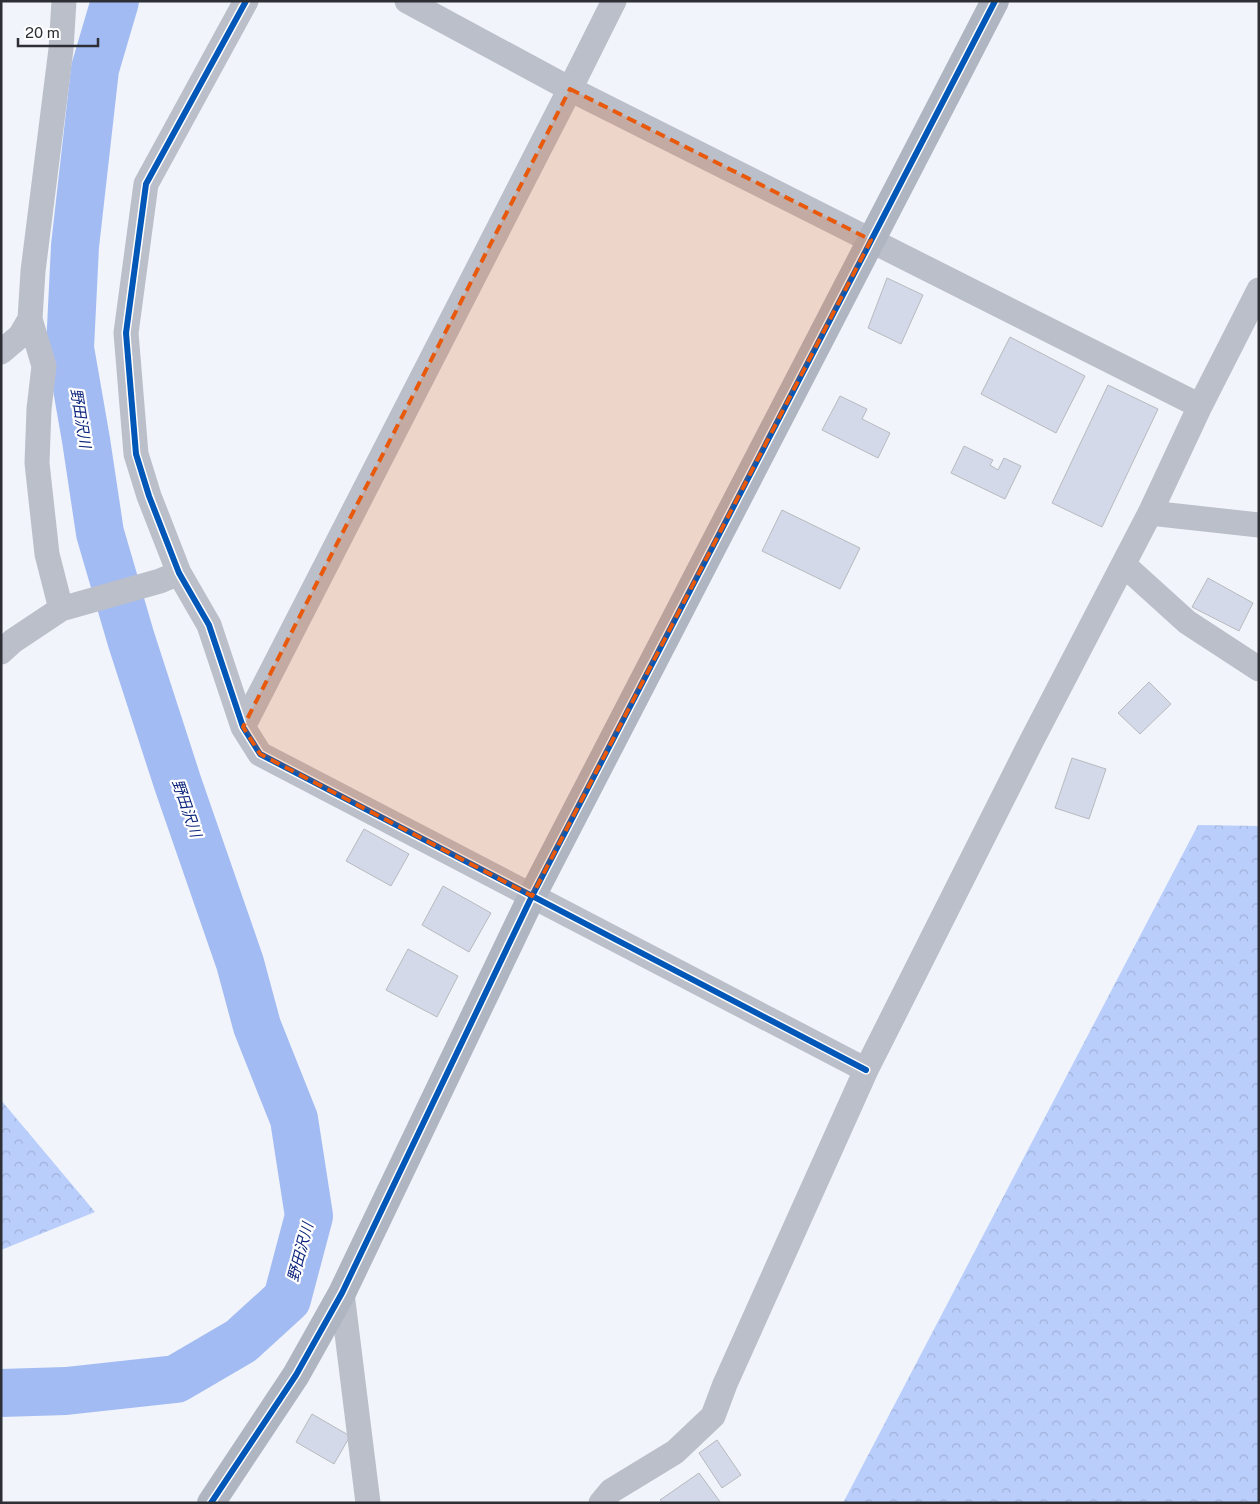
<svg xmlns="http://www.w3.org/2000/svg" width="1260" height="1504" font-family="'Public Sans','Noto Sans JP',sans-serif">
  <defs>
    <pattern id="forest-crowns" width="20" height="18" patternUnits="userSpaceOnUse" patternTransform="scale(1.25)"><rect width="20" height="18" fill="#bacefc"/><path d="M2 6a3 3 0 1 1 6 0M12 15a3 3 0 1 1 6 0" fill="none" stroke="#a0b1d9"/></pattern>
  </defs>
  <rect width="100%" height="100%" fill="#f1f4fa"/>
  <path fill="url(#forest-crowns)" d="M 1198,825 L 1259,826 L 1259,1503 L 843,1503 Z
    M 1,1100 L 95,1212 L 1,1250 Z"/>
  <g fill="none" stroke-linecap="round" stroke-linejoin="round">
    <path stroke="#a3bbf3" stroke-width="48" d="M 1,1393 L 66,1391 L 176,1379 L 241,1341 L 287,1299 L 309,1216 L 294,1119 L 257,1026 L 240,963 L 178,784 L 131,639 L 100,533 L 86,440 L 70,348 L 75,246 L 95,69 L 115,1"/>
  </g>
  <path fill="#d3d9e8" stroke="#b7babe" d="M 887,278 L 923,295 L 901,344 L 868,328 Z
    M 1010,337 L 1085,376 L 1056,433 L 981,394 Z
    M 1108,385 L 1158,409 L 1102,527 L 1052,503 Z
    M 840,396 L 867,409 L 862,419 L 890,433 L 878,458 L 822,430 Z
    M 964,446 L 993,460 L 990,465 L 998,470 L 1004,458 L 1021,466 L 1005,499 L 951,473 Z
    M 782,510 L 860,548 L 840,589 L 762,551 Z
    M 1208,578 L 1253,603 L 1239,631 L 1192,607 Z
    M 1149,682 L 1171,704 L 1140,734 L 1118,713 Z
    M 1072,758 L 1106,769 L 1089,819 L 1055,808 Z
    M 364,829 L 409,854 L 391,886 L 346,861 Z
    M 443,886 L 491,913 L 469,952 L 422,925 Z
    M 408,949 L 458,976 L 437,1017 L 386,990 Z
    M 312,1414 L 350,1436 L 334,1464 L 296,1442 Z
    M 717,1440 L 741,1475 L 722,1488 L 699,1453 Z
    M 699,1473 L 721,1503 L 663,1503 L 660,1500 Z"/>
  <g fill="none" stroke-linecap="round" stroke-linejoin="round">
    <path stroke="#bbbfca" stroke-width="25" d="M 246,1 L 146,184 L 126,333 L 136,454 L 149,496 L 179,573 L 209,625 L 243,727 L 260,754 L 866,1070
      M 407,1 L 570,89 L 1200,406
      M 1,352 L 20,336 L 30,319
      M 1150,513 L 1259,525
      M 1124,565 L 1187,622 L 1259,669
      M 61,609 L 47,554 L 37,463 L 39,409 L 44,366 L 30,319 L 33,271 L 61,49 L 64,1
      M 1,652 L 13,641 L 61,609 L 160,581 L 179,573
      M 243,727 L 570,89 L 614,1
      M 342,1293 L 368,1503
      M 601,1503 L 611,1491 L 675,1452 L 713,1416 L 725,1384 L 866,1070 L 1031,742 L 1150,513 L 1200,406 L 1259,290"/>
    <path stroke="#b0b5c2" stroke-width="28" d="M 211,1503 L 296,1375 L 342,1293 L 532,896 L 995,1"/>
    <g stroke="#fff" stroke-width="9">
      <path id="cycleway" d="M 246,1 L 146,184 L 126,333 L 136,454 L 149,496 L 179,573 L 209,625 L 243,727 L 260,754 L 866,1070
        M 211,1503 L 296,1375 L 342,1293 L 532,896 L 995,1"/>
    </g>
    <use href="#cycleway" stroke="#0057b8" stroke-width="6"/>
  </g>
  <path fill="#e8590c" fill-opacity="0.2" stroke="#e8590c" stroke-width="4" stroke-dasharray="10 6" stroke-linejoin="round" d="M 570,89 L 871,240 L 532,896 L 260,754 L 243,727 Z"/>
  <g text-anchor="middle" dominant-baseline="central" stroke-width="4.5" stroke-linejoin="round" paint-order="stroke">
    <g font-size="15" font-style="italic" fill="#0e267d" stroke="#fff">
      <text transform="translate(81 418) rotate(81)">野田沢川</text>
      <text transform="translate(187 808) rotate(71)">野田沢川</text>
      <text transform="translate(300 1252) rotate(-75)">野田沢川</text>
    </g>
  </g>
  <rect width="1260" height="1504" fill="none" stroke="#2d2f34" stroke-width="5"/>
  <path d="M18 38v8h80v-8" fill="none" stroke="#2d2f34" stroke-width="2.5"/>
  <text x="25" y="38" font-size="15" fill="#2d2f34" stroke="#ffffff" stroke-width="4" paint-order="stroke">20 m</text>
</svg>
